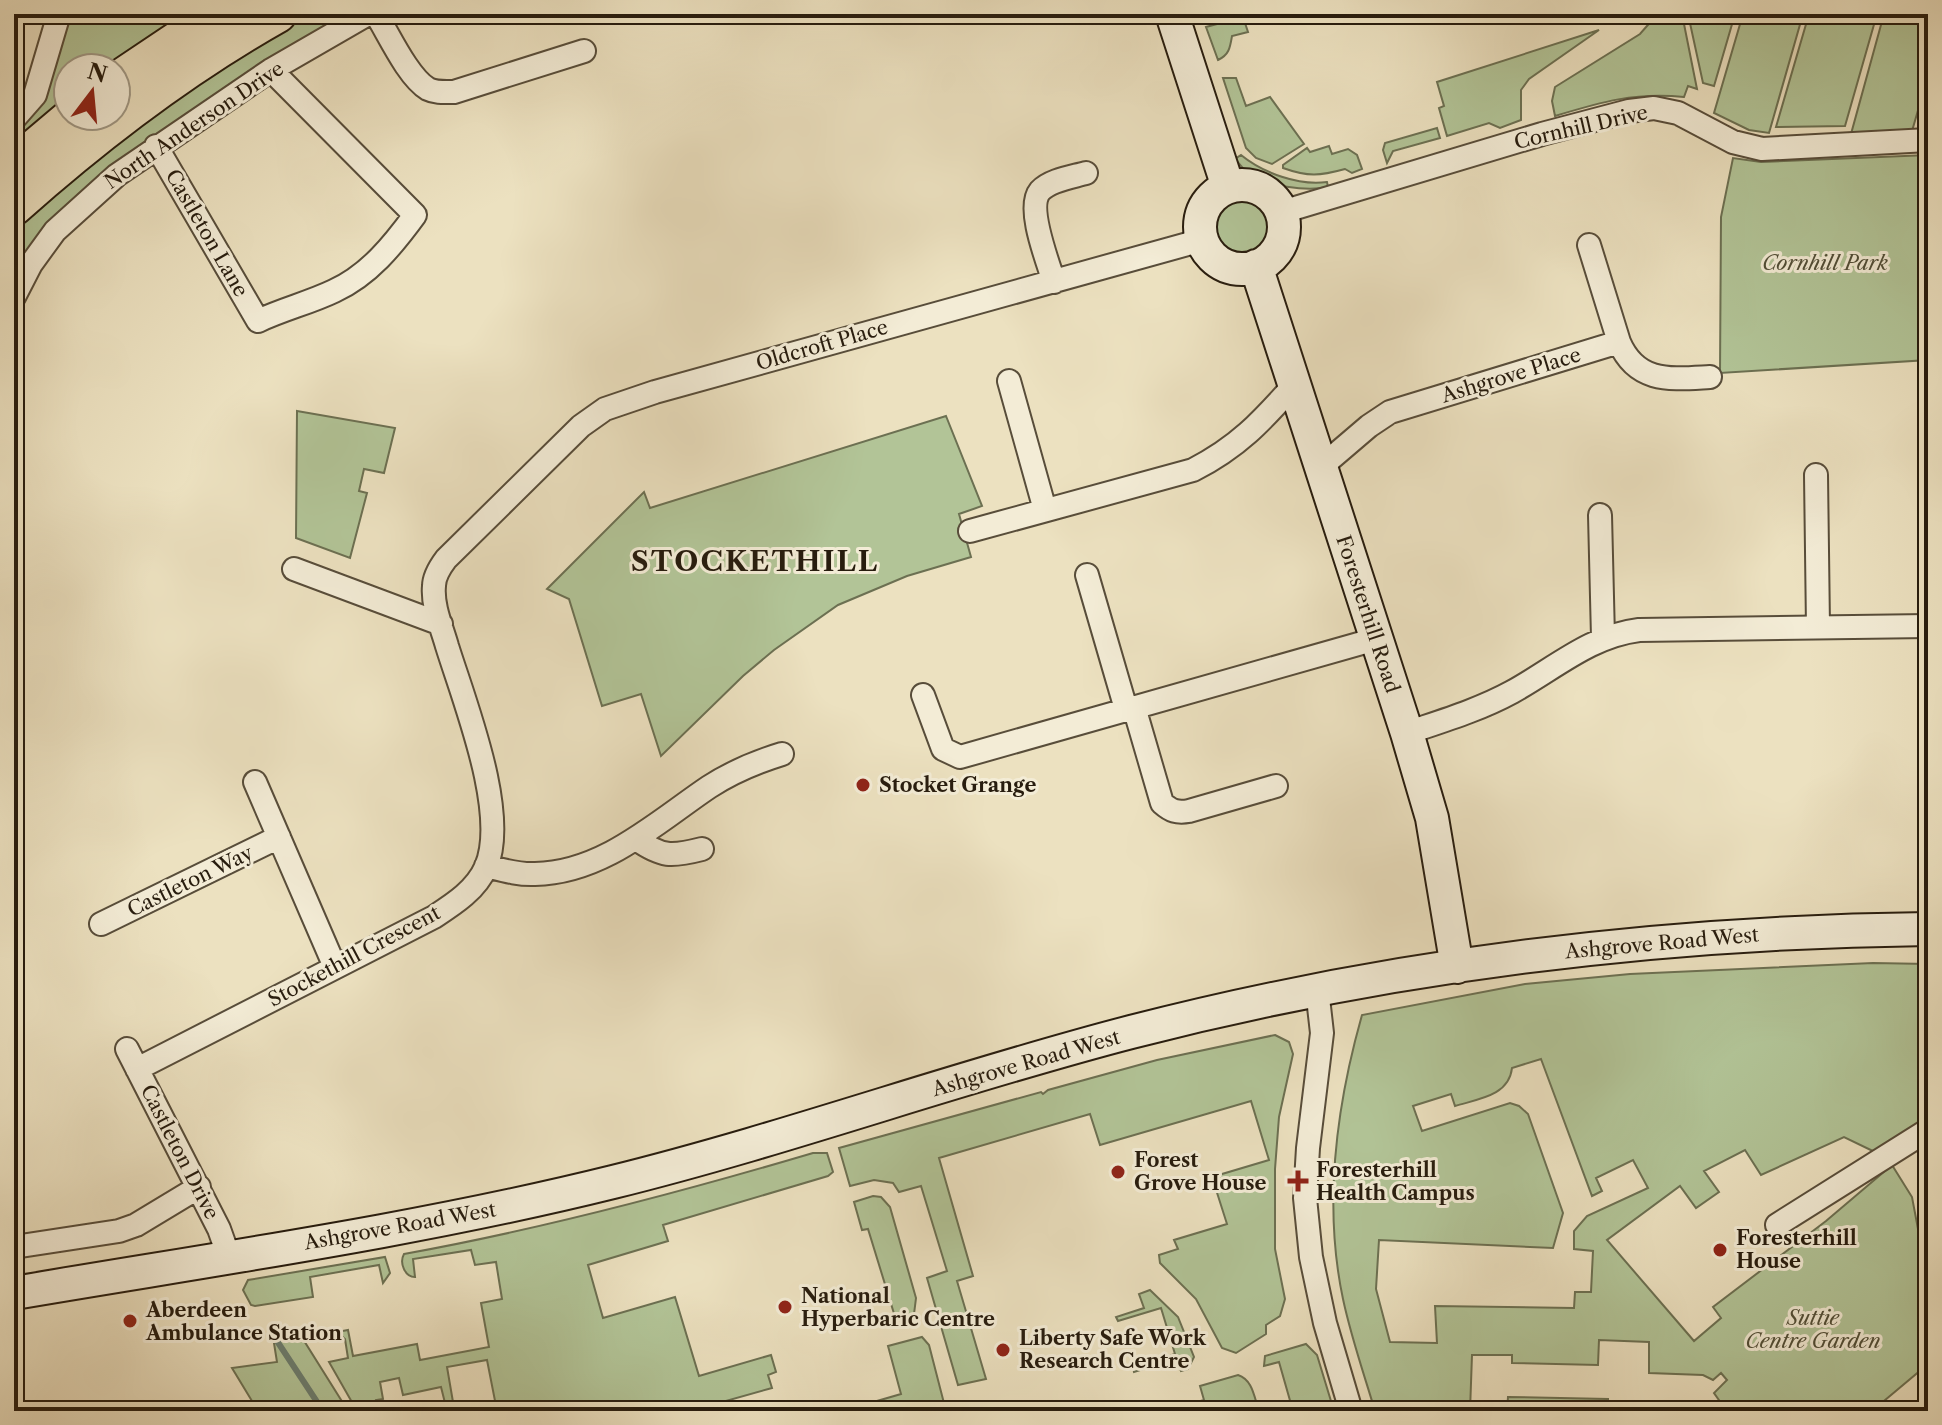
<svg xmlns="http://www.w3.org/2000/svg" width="1942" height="1425" font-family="'Libre Caslon Text',serif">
  <rect width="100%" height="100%" fill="#ece1c0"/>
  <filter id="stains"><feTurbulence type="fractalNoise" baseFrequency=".0025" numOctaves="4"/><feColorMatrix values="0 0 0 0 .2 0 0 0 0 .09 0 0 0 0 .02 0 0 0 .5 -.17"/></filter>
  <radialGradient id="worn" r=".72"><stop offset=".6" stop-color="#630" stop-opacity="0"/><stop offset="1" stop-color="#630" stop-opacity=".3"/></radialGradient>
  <path fill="#b2c497" stroke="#6c7052" stroke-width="2" fill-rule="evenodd" d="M 70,14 L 195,14 L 115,68 L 68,68 L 68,103 L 14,150 L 14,130 L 38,107 Z
    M 302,14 L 349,14 L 266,62 L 151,139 L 14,278 L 14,224 L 52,187 L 265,35 Z
    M 1654,14 L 1682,14 L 1697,89 L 1688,86 L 1684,97 C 1635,92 1601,102 1555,116 L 1552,101 L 1555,87 L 1640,34 L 1654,18 Z
    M 1688,14 L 1735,14 L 1714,86 L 1703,83 Z
    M 1743,14 L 1803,14 L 1769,133 L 1749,130 L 1714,113 Z
    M 1809,14 L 1877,14 L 1845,126 L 1776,127 Z
    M 1884,14 L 1928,14 L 1928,76 L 1912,131 L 1851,134 Z
    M 1243,17 L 1248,32 L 1232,36 C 1230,48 1229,55 1218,60 L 1206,27 Z
    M 1599,30 L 1529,79 L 1521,90 L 1521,120 L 1500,128 L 1489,123 L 1447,136 L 1439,108 L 1444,106 L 1437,82 Z
    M 1223,78 L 1236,78 L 1246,106 L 1270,97 L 1304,144 L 1272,164 L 1256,158 L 1246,148 Z
    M 1437,128 L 1440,138 L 1393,151 L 1387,163 L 1383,150 L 1385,143 Z
    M 1329,146 L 1332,154 L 1348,149 L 1357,155 L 1362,169 L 1352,173 L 1345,169 C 1320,176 1308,177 1283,168 L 1283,165 L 1307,148 L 1310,152 Z
    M 1241,155 C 1263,173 1299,186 1327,182 L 1328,187 C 1306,192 1267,186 1248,173 C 1243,169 1239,163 1235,159 Z
    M 1928,155 L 1928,360 L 1720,373 L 1721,217 L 1733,158 L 1761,162 Z
    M1211 227a31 31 0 1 1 62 0a31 31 0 1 1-62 0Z
    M 297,411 L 395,428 L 384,473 L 364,469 L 359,491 L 367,493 L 350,558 L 296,538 Z
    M 946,416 L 982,506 L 959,514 L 971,557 L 907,576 L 838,605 L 774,650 L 743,676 L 661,756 L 641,694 L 602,706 L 569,599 L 547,589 L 644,492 L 650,508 Z
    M 1873,963 L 1928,964 L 1928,1121 L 1877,1153 L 1844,1137 L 1761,1175 L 1745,1150 L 1704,1171 L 1719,1192 L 1696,1208 L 1680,1186 L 1607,1240 L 1694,1341 L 1721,1318 L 1713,1307 L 1826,1221 L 1892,1165 L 1912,1197 L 1918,1229 L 1928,1253 L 1928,1364 L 1872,1411 L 1720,1411 L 1721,1403 L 1714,1393 L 1727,1380 L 1721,1373 L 1713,1380 L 1703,1375 L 1649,1373 L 1649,1342 L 1599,1340 L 1598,1365 L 1512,1363 L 1512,1355 L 1472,1355 L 1470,1411 L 1375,1411 C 1364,1374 1351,1337 1343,1299 C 1323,1205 1336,1107 1362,1015 L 1525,984 L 1630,974 ZM 1541,1059 L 1592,1196 L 1602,1191 L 1596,1178 L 1633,1160 L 1648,1188 L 1587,1216 L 1574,1231 L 1574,1249 L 1593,1251 L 1591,1292 L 1575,1292 L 1574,1308 L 1435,1306 L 1437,1343 L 1390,1342 L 1376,1289 L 1379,1240 L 1553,1248 L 1563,1213 L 1528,1114 L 1519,1106 L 1510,1103 L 1422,1131 L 1413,1106 L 1451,1094 L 1455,1106 C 1478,1099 1509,1096 1512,1068 Z
    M 1275,1035 L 1289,1042 L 1293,1054 L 1279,1117 L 1275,1169 L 1275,1249 L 1285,1299 L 1280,1316 L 1266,1325 L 1266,1334 L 1236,1353 L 1222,1348 L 1196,1299 L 1160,1263 L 1159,1255 L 1178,1249 L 1174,1240 L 1227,1224 L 1212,1177 L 1269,1160 L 1251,1101 L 1100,1145 L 1090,1114 L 939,1158 L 973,1276 L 957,1281 L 986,1379 L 958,1385 L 927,1278 L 947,1271 L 921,1186 L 899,1192 L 893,1183 L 874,1180 L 850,1186 L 839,1148 L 1041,1092 L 1043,1094 L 1048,1090 L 1157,1060 Z
    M 813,1153 L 827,1153 L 833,1172 L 828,1176 L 663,1225 L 668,1241 L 588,1265 L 603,1318 L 675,1297 L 699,1376 L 771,1355 L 776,1372 L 768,1375 L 772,1388 L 722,1402 L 719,1411 L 497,1411 L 487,1360 L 447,1367 L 453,1402 L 445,1403 L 441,1387 L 403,1395 L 399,1378 L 380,1382 L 383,1399 L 376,1400 L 378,1411 L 357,1411 L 329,1362 L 348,1358 L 345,1339 L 337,1332 L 348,1330 L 353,1356 L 417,1344 L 420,1360 L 489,1347 L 481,1303 L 502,1299 L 496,1262 L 475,1265 L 471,1250 L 413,1259 L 415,1277 C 405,1277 399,1263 404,1254 C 543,1229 678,1193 813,1153 Z
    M 873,1196 L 881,1197 L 890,1207 L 916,1298 L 914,1314 L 896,1320 L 868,1229 L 862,1230 L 854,1202 Z
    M 385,1257 L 390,1273 L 383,1283 L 379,1265 L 310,1277 L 313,1297 L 255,1306 L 251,1305 L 243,1290 L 248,1280 Z
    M 1150,1290 L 1178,1317 L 1194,1357 L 1188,1369 L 1181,1371 L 1176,1359 L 1134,1372 L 1133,1367 L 1175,1354 L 1161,1308 L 1118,1321 L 1116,1317 L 1144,1308 L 1139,1294 Z
    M 283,1334 L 301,1336 L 348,1411 L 258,1411 L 232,1368 L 277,1362 L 273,1337 Z
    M 922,1337 L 929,1345 L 946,1411 L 862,1411 L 877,1401 L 901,1394 L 888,1346 Z
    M 1306,1344 L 1317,1355 L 1334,1411 L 1293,1411 L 1279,1362 L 1264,1366 L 1265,1356 Z
    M 1238,1375 C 1253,1380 1254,1397 1259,1411 L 1228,1411 L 1225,1403 L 1196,1411 L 1167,1411 L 1204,1400 L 1200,1386 Z
    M 1508,1397 L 1608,1399 L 1608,1411 L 1507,1411 Z"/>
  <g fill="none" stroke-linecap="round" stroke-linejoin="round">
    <path stroke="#6b7d6f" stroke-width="6" d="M 277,1341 L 323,1411"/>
    <g stroke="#584d3a" stroke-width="26">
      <path id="street" d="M 376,14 C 389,35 408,77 428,89 C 436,93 445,92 454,92 L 584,51
        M 14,119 L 35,95 L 59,14
        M 156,146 L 258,321 C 283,309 309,303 334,291 C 369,275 393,245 415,215 L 271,70
        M 1282,212 L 1542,134 L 1629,111 L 1654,108 L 1678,113 L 1733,142 L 1762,149 L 1928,140
        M 1589,245 L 1619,342 C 1637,384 1671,379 1710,377
        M 1054,282 C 1048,262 1026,208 1040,191 C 1050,180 1072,177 1086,173
        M 14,297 L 31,264 L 55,231 L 117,175 L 271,70 L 368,14
        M 1009,381 L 1045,510
        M 1321,467 L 1369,426 L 1390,412 L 1619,342
        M 1816,475 L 1818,627
        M 1600,515 L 1603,638
        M 970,531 L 1193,470 C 1238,447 1261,422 1294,385
        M 294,569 L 441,624
        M 1087,575 L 1126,709
        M 923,695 L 943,749 L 960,757 L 1376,639
        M 1134,707 L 1162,803 C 1171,811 1177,813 1189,811 L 1276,786
        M 1407,733 C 1442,721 1479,710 1512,692 C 1554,669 1590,636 1639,630 L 1928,626
        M 255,782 L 335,967
        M 636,839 C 662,857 671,857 702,849
        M 486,866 C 502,870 519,875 535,874 C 603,873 657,822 709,787 C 732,772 756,762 782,754
        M 101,924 L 279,837
        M 1317,989 L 1322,1033 L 1308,1148 L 1305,1198 L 1311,1257 L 1325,1323 L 1351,1411
        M 127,1049 L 219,1229 L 229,1257
        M 137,1069 L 434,917 C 454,904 476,890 486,867 C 509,813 464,701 447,646 C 442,628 432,606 434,586 C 434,576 440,567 446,559 L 581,426 L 605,409 L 655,392 L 1202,240
        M 1777,1225 L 1928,1130
        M 14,1247 L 119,1231 L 136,1225 L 199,1187"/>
    </g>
    <g stroke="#271c0e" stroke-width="36">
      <path id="secondary" d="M 1172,14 L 1228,187
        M1200 227a42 42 0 1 1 84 0a42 42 0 1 1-84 0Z
        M 1256,266 L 1407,733 L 1432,818 L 1457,967
        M 14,1293 C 214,1259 415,1231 613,1182 C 787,1139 957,1077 1131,1032 C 1391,965 1660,932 1928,929"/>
    </g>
    <g stroke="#271c0e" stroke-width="40">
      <path id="primary" d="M 116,81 L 216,14
        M 14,165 L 72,116
        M 14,207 C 96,134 182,68 278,14"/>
    </g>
    <use href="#street" stroke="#f3ecd6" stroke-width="22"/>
    <use href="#secondary" stroke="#f3ecd6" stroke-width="32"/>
    <use href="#primary" stroke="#ece1c0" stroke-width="36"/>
  </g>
  <g fill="#8f2418" stroke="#f3ecd6" stroke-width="3">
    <circle cx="863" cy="785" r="8"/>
    <circle cx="1118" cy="1172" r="8"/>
    <path d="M1294 1169h8v8h8v8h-8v8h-8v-8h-8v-8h8z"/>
    <circle cx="1720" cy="1250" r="8"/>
    <circle cx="785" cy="1307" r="8"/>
    <circle cx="130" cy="1321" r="8"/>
    <circle cx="1003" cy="1350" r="8"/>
  </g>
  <g text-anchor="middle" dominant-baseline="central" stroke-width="6" stroke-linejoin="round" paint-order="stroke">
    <g font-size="20" fill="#271c0e" stroke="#f3ecd6">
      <text transform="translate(194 125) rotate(-34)">North Anderson Drive</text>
      <text transform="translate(1581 127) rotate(-13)">Cornhill Drive</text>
      <text transform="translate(207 233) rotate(60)">Castleton Lane</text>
      <text transform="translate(822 345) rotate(-16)">Oldcroft Place</text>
      <text transform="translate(1511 375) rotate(-17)">Ashgrove Place</text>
      <text transform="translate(1368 614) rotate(72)">Foresterhill Road</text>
      <text transform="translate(190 881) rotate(-26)">Castleton Way</text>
      <text transform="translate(1662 943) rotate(-5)">Ashgrove Road West</text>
      <text transform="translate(354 956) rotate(-28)">Stockethill Crescent</text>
      <text transform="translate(1026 1063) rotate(-16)">Ashgrove Road West</text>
      <text transform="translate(180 1152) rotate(63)">Castleton Drive</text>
      <text transform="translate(400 1226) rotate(-10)">Ashgrove Road West</text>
    </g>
    <g font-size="20" font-style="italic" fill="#514e37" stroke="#f3ecd6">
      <text x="1825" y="263">Cornhill Park</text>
      <text x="1813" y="1318">Suttie<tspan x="1813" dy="23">Centre Garden</tspan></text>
    </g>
    <g font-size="20" font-weight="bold" fill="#271c0e" stroke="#f3ecd6" text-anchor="start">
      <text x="879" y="785">Stocket Grange</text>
      <text x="1134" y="1160">Forest<tspan x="1134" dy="23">Grove House</tspan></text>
      <text x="1316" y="1170">Foresterhill<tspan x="1316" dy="23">Health Campus</tspan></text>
      <text x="1736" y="1238">Foresterhill<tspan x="1736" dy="23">House</tspan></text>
      <text x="801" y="1296">National<tspan x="801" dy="23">Hyperbaric Centre</tspan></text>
      <text x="146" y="1310">Aberdeen<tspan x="146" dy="23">Ambulance Station</tspan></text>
      <text x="1019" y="1338">Liberty Safe Work<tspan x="1019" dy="23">Research Centre</tspan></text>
    </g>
    <g font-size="28" font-weight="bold" letter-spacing="2" fill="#271c0e" stroke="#f3ecd6">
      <text x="755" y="561">STOCKETHILL</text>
    </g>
  </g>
  <rect width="1942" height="1425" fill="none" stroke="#ece1c0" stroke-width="48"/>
  <rect x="16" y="16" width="1910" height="1393" fill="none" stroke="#271c0e" stroke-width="4"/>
  <rect x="24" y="24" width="1894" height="1377" fill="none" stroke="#271c0e" stroke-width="2"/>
  <g transform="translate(92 92) rotate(16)"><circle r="38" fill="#f3ecd6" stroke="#a19986" stroke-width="2"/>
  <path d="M0-6L14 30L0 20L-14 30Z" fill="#8f2418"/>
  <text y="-12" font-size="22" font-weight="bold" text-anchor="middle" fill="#271c0e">N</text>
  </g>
  <rect width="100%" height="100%" filter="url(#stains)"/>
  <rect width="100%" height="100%" fill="url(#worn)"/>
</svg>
